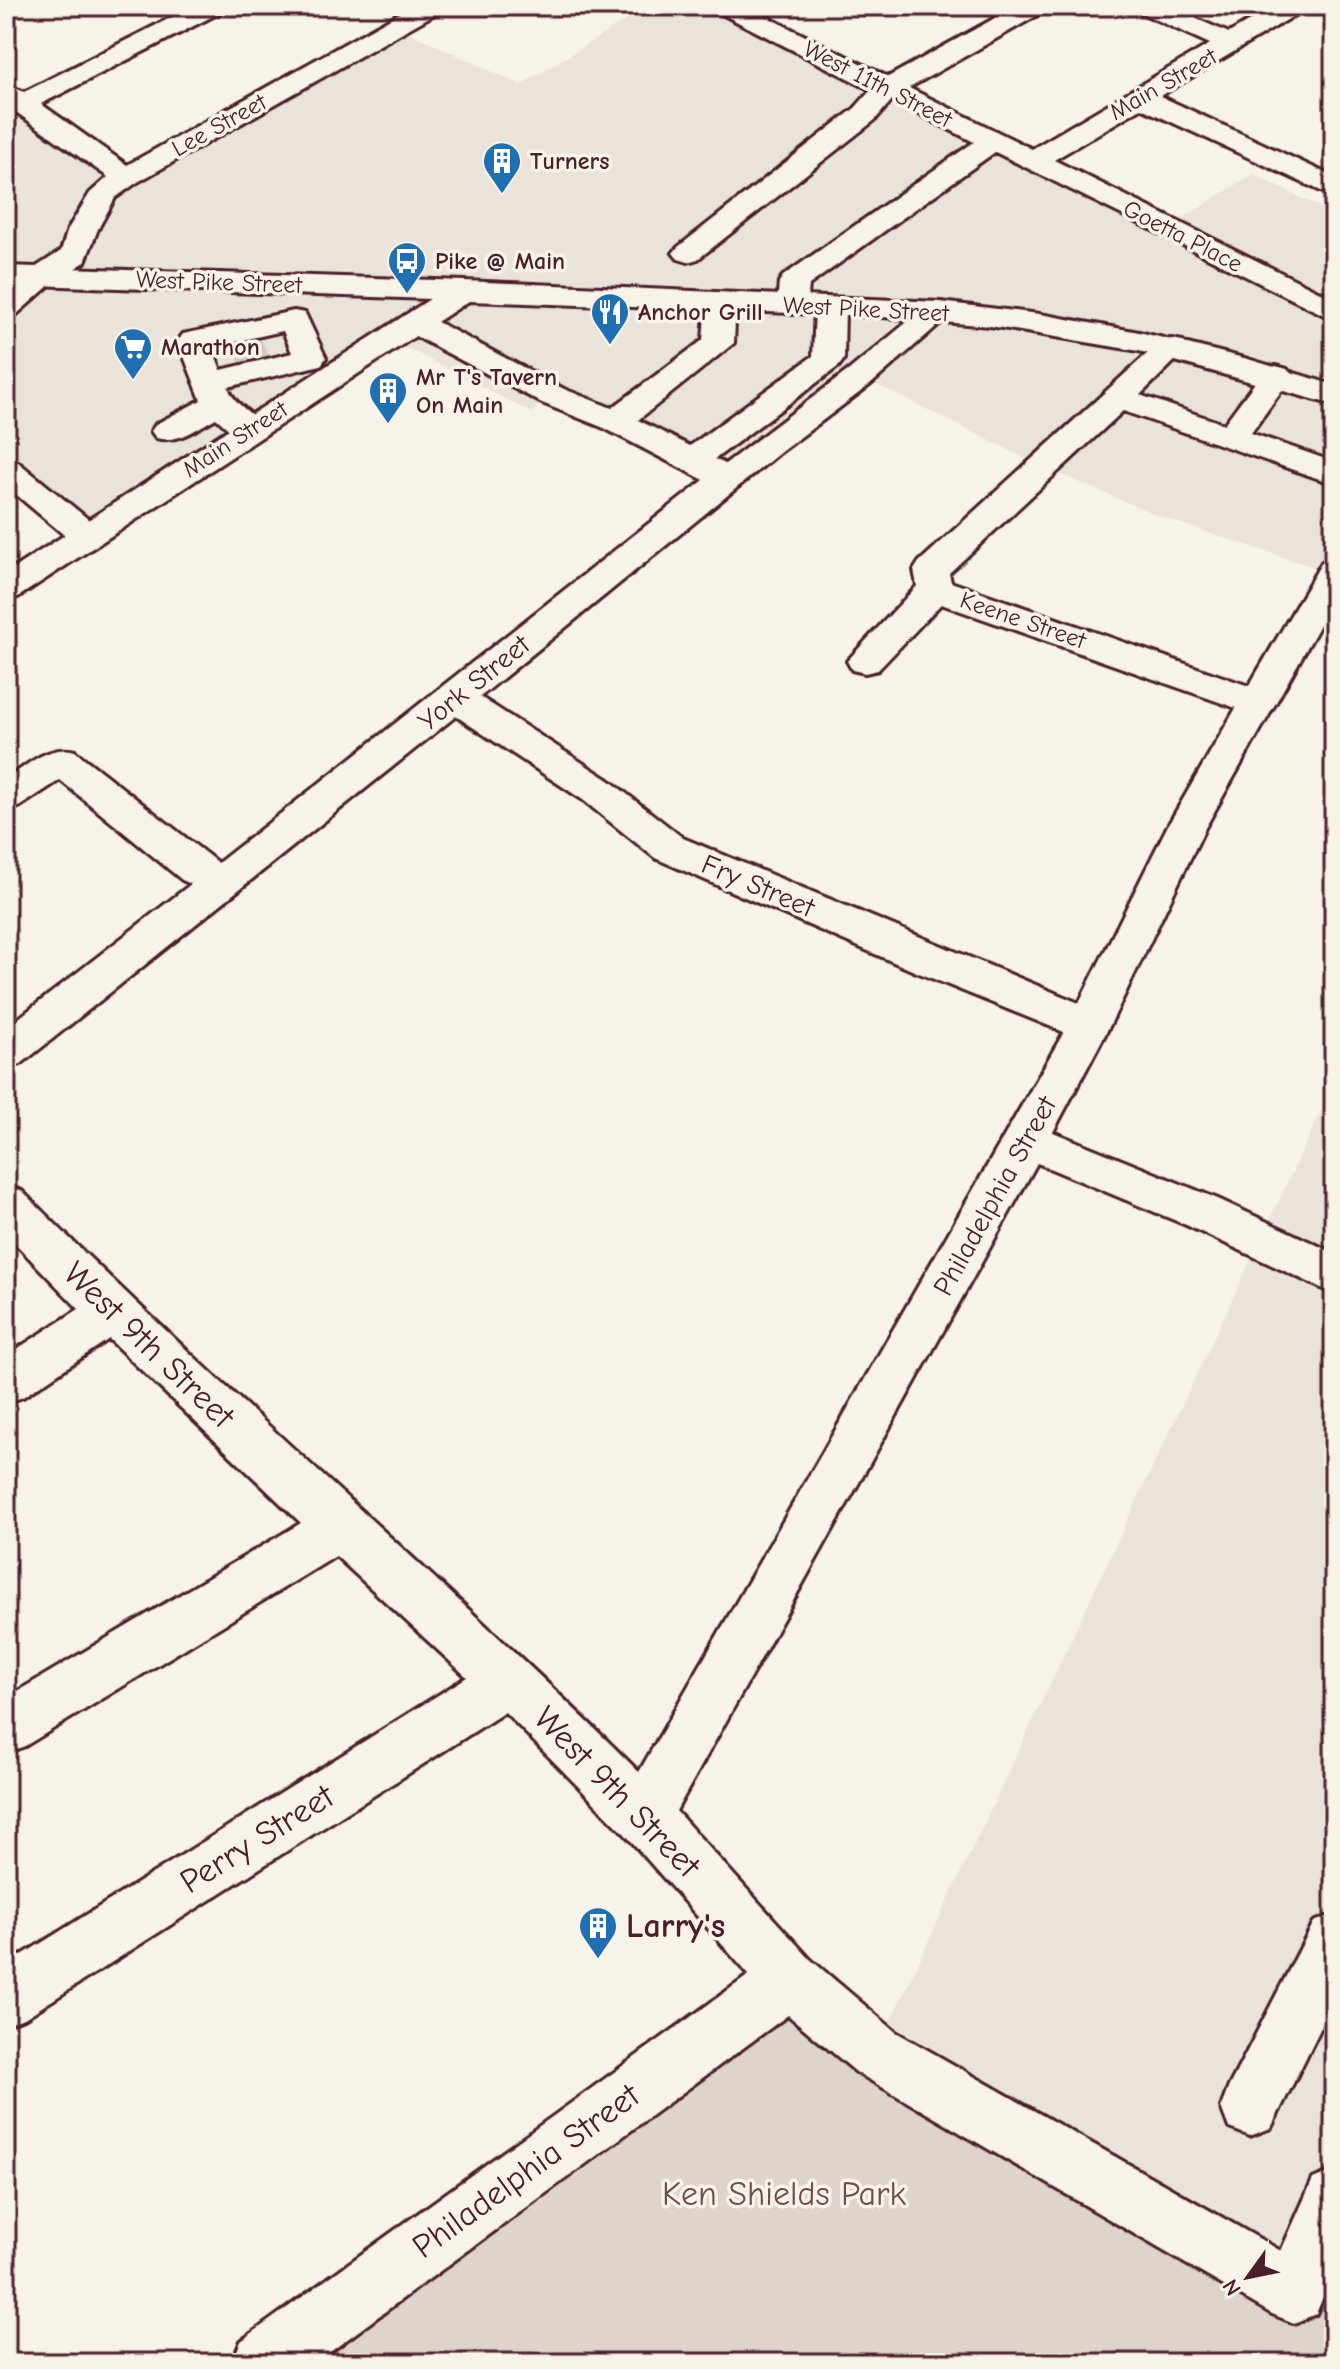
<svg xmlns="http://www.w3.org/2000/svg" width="1340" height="2369" font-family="'Comic Neue',sans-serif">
  <rect width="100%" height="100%" fill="#f7f3e8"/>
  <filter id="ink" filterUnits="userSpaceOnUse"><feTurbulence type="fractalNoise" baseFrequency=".0125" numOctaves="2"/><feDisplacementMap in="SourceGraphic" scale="16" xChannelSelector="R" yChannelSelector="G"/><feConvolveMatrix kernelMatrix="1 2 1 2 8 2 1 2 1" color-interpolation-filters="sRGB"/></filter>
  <g filter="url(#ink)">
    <path fill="#eae3da" d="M 649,6 L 725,6 L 1167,228 L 1253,174 L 1334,214 L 1334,574 L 1164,518 L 1043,467 L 861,377 L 722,482 L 549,395 L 532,413 L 390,339 L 87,536 L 6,469 L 6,92 L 126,177 L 395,26 L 521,85 Z
      M 1334,1084 L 1334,2316 L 876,2052 Z"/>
    <path fill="#ded4cc" stroke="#947a7c" stroke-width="2" d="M 790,1979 L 1334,2316 L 1334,2363 L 263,2363 Z"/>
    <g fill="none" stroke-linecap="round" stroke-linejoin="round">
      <path stroke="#d4c9c2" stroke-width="29" stroke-dasharray="29 14" stroke-linecap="butt" d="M 244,337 L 257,365"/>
      <g stroke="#4a1f2b" stroke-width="6">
        <path id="minor" d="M 194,6 L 227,6 L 223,11 L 41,104 L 127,165 L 412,6 L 444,6 L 440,11 L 136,183 L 115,198 L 98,229 L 85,262 L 52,283 L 17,314 L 6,317 L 6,292 L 30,271 L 61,251 L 68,229 L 90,193 L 108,177 L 6,105 L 6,84 L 24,92 Z
          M 712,6 L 745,6 L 888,77 L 1017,6 L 1049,6 L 1045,11 L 909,88 L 1032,149 L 1210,44 L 1137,11 L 1133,6 L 1167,6 L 1229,33 L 1275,6 L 1306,6 L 1302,11 L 1160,96 L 1334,177 L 1334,197 L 1141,108 L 1054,160 L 1334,299 L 1334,320 L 995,152 L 809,285 L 807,305 L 803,311 L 792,314 L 781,311 L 777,305 L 779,282 L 783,276 L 974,142 L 892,100 L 875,120 L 698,259 L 688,262 L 678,259 L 673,253 L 678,247 L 855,108 L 871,90 L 716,11 Z
          M 721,293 L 732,296 L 736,302 L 734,343 L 638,420 L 690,446 L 813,356 L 815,307 L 819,301 L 830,298 L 841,301 L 845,307 L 844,359 L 839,366 L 715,459 L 725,464 L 849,370 L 928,305 L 939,302 L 950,305 L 954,311 L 871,384 L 782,451 L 480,697 L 609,780 L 683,838 L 1079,1003 L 1167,827 L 1236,708 L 941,604 L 878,670 L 865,673 L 852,670 L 847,661 L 917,586 L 914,570 L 919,562 L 1161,341 L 1172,339 L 1183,341 L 1188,348 L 1140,395 L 1224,424 L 1265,369 L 1276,366 L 1287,369 L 1292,376 L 1251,433 L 1334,462 L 1334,484 L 1123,411 L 949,573 L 951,582 L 1249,686 L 1322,562 L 1334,559 L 1334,600 L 1205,828 L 1110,1025 L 1053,1132 L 1218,1199 L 1334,1253 L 1334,1294 L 1186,1225 L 1037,1163 L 676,1811 L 810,1959 L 896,2032 L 1281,2251 L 1313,2179 L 1334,2170 L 1334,2270 L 1316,2314 L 1294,2323 L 1272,2314 L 856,2072 L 788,2015 L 315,2363 L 232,2363 L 241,2341 L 749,1975 L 625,1834 L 505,1712 L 26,2017 L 6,2025 L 6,1965 L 467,1677 L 336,1556 L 25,1746 L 6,1753 L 6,1698 L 301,1523 L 109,1339 L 23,1397 L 6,1403 L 6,1356 L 79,1309 L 6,1234 L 6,1185 L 22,1191 C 221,1391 438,1573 639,1772 L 1064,1032 L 914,971 L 655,858 L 583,800 L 456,716 L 21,1064 L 6,1069 L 6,1028 L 191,884 L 182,880 L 60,780 L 19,807 L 6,811 L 6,779 C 28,765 49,744 75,751 L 218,863 L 704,480 L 604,428 L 542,403 L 404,330 L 400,323 L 404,316 L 415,314 L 426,316 L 564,389 L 612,408 L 703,340 L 706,302 L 710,296 Z
          M 294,311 L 305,313 L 326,358 L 321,365 L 228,387 C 235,407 255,413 266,430 L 261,437 C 241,443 231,431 216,418 C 196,429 178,444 156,438 L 151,431 L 156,424 L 201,400 L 178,341 L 183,334 ZM 283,331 L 292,353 L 221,370 L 212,347 Z
          M 6,459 L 18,462 L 99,528 L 104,536 L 99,544 L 87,547 L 75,544 L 6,486 Z
          M 1334,1914 L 1334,2001 L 1271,2128 L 1250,2136 L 1229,2128 L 1221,2107 L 1229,2086 L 1314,1922 Z"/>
      </g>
      <g stroke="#4a1f2b" stroke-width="6">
        <path id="major" d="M 6,266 L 465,281 L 940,302 L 1040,314 L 1139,332 L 1248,359 L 1334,385 L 1334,405 L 1139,351 L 990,326 L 871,316 L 469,301 L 18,597 L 6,601 L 6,573 L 430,299 L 6,284 Z"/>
      </g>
      <use href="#minor" fill="#f7f3e8" fill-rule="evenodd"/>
      <use href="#major" fill="#f7f3e8" fill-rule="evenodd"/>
    </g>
  </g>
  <defs>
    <g id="building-pin" transform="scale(2)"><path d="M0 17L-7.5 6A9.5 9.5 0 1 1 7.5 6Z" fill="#1f6fb2" stroke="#f7f3e8"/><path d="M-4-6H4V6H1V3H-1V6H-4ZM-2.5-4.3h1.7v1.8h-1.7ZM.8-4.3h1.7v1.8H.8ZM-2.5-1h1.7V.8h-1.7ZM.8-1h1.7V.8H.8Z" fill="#fff"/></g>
    <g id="bus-pin" transform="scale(2)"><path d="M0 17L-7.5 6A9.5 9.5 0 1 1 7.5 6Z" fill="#1f6fb2" stroke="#f7f3e8"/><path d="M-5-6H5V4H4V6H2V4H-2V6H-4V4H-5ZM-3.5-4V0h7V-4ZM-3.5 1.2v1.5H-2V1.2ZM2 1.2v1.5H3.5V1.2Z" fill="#fff"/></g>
    <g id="restaurant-pin" transform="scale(2)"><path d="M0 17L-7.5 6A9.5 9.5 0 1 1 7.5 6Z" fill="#1f6fb2" stroke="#f7f3e8"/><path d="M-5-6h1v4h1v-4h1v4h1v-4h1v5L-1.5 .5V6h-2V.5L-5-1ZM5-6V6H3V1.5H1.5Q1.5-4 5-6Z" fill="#fff"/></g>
    <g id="supermarket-pin" transform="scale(2)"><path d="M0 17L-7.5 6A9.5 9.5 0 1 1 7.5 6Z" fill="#1f6fb2" stroke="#f7f3e8"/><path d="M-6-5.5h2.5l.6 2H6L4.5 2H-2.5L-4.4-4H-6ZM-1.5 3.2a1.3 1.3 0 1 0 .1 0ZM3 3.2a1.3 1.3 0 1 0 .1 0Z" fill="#fff"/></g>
  </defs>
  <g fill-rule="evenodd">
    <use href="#building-pin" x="502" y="161"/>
    <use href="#bus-pin" x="407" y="261"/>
    <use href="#restaurant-pin" x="610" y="312"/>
    <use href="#supermarket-pin" x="133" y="347"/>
    <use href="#building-pin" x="388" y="391"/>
    <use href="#building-pin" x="598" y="1926"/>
  </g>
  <g text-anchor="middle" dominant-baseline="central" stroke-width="7" stroke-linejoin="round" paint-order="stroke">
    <g font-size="24" fill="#4a1f2b" stroke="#f7f3e8">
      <text transform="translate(878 84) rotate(27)">West 11th Street</text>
      <text transform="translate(1163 84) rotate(-30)">Main Street</text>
      <text transform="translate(219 125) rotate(-29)">Lee Street</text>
      <text transform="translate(1183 236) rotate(27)">Goetta Place</text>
      <text transform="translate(219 282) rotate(2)">West Pike Street</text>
      <text transform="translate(866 309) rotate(3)">West Pike Street</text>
      <text transform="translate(235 439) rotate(-33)">Main Street</text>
      <text transform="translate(1023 620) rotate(19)">Keene Street</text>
    </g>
    <g font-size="24" font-weight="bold" fill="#4a1f2b" stroke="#f7f3e8" text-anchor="start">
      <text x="530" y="161">Turners</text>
      <text x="435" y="261">Pike @ Main</text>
      <text x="638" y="312">Anchor Grill</text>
      <text x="161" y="347">Marathon</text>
      <text x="416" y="377">Mr T's Tavern<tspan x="416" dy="28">On Main</tspan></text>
    </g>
    <g font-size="28" fill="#4a1f2b" stroke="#f7f3e8">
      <text transform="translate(474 683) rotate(-39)">York Street</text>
      <text transform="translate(758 886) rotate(23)">Fry Street</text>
      <text transform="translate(995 1196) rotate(-61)">Philadelphia Street</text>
    </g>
    <g font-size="34" fill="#4a1f2b" stroke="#f7f3e8">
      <text transform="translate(149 1345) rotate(44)">West 9th Street</text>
      <text transform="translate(617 1792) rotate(46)">West 9th Street</text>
      <text transform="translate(257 1839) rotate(-32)">Perry Street</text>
      <text transform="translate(526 2171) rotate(-36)">Philadelphia Street</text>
    </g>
    <g font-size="34" font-weight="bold" fill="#4a1f2b" stroke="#f7f3e8" text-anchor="start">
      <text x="626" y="1926">Larry's</text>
    </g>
    <g font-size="34" fill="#6f4c53" stroke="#f7f3e8">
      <text x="784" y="2194">Ken Shields Park</text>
    </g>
  </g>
  <rect width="1340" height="2369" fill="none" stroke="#f7f3e8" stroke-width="32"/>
  <rect x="16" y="16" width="1308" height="2337" fill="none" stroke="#4a1f2b" stroke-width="3" filter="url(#ink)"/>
  <g transform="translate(1248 2277) rotate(237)" stroke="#f7f3e8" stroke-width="6" paint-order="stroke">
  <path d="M0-6L14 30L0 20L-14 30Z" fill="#4a1f2b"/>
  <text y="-12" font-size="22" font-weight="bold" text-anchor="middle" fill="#4a1f2b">N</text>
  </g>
</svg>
